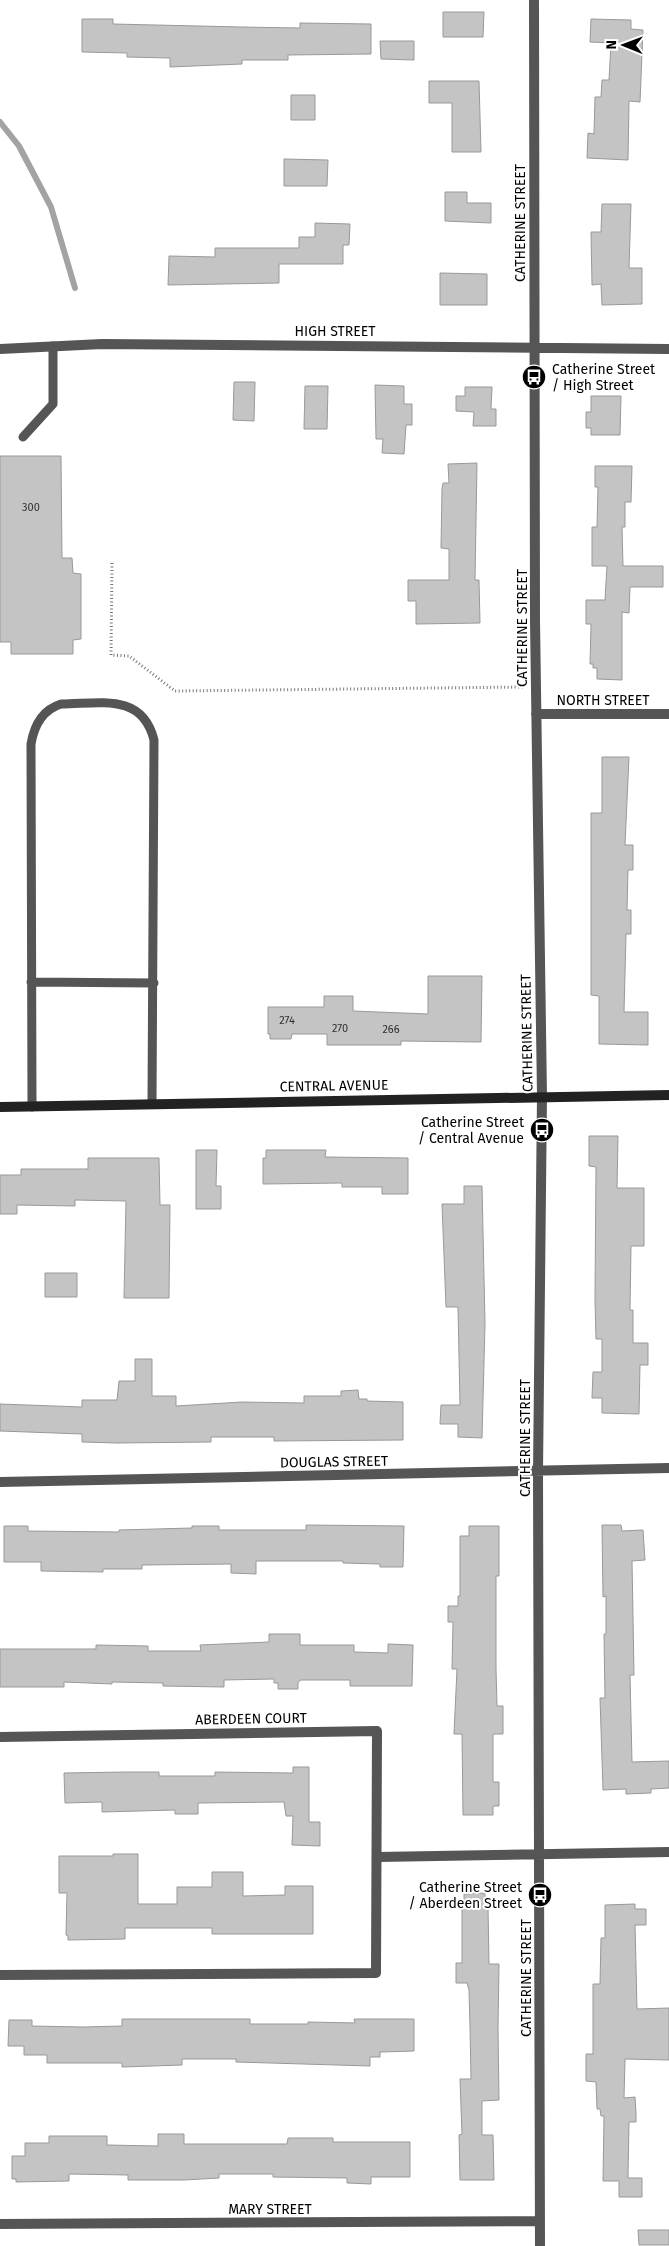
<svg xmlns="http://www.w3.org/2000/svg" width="669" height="2246" font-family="'Fira Sans',sans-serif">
  <rect width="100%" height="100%" fill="#fff"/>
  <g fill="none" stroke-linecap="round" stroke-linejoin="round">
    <path stroke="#a3a3a3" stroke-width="6" d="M 0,122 L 19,146 L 51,207 L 75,288"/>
  </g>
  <path fill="#c4c4c4" stroke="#999" d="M 443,12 L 484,12 L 483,37 L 443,37 Z
    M 82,19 L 113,19 L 113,24 L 241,27 L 300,28 L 300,23 L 371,24 L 371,54 L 288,55 L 288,60 L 242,60 L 242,64 L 170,67 L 170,58 L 127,57 L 127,53 L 82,52 Z
    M 591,19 L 631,20 L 631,29 L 643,30 L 640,102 L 629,101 L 628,160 L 587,158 L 588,133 L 594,134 L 595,97 L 601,97 L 602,80 L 609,80 L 611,43 L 590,42 Z
    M 380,41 L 414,41 L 414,60 L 381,59 Z
    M 429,81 L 479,81 L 481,152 L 452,152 L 452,103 L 429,103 Z
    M 291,95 L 315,95 L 315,120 L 291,120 Z
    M 284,159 L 328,160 L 327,186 L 284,186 Z
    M 445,192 L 467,192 L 467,203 L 491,203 L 491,223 L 445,221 Z
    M 602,204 L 631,204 L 629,268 L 642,268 L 642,304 L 602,305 L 601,284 L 592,285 L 591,232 L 601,232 Z
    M 315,223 L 350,224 L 349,245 L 343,245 L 343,264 L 279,264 L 279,283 L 168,285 L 169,256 L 215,257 L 215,248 L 299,248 L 299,237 L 315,237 Z
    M 440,273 L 487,274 L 487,305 L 440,305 Z
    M 234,382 L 255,382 L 254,421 L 233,420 Z
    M 375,385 L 404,386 L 404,404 L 412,404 L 412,425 L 406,425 L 404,454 L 382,453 L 383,439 L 376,439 Z
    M 305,386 L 328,386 L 327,429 L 304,429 Z
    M 465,387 L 492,387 L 491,409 L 496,409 L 496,426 L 473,426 L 474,412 L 456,411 L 456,396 L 465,396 Z
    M 591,396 L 621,396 L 620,435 L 591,435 L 591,428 L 586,428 L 586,412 L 591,412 Z
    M 0,456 L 61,456 L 62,558 L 72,558 L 73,573 L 81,574 L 81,639 L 73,640 L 73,654 L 11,654 L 11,642 L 0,642 Z
    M 477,463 L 475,580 L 479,580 L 480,623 L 416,624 L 416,601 L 408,601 L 408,580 L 449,580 L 449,549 L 441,548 L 442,489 L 443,483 L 449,483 L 448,464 Z
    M 595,466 L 632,466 L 631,502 L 625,502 L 625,527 L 622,527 L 623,566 L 663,566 L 663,587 L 630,587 L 629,613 L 622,612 L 622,680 L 597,679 L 597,668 L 593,668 L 593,664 L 590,664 L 591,624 L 586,624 L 586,600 L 605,600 L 607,566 L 592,566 L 592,527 L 597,527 L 598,487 L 595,487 Z
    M 602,757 L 629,757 L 625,845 L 633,845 L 633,870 L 628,870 L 627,910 L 631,910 L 631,934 L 626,934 L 624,1012 L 648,1012 L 648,1045 L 599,1044 L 599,996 L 591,995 L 591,813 L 602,813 Z
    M 428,976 L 482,976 L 481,1042 L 401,1041 L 401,1045 L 327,1045 L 327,1034 L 292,1034 L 291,1039 L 270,1039 L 270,1034 L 268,1034 L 268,1007 L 324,1007 L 324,996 L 353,996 L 353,1011 L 428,1014 Z
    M 589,1136 L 618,1136 L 617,1188 L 644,1188 L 644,1246 L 631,1246 L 630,1310 L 633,1310 L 633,1343 L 648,1343 L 648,1365 L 640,1365 L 639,1414 L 602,1413 L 602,1398 L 592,1398 L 593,1372 L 602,1372 L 602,1339 L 596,1339 L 595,1299 L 596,1167 L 589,1166 Z
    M 196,1150 L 217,1150 L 216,1186 L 221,1186 L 221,1209 L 196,1209 Z
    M 266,1150 L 326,1150 L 325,1157 L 408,1158 L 408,1194 L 382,1194 L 382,1187 L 342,1187 L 342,1183 L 263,1184 L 263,1158 L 266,1158 Z
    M 88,1158 L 159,1158 L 160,1205 L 170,1205 L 169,1298 L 124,1298 L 126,1201 L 75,1200 L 75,1206 L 17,1205 L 17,1214 L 0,1214 L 0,1175 L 21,1175 L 21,1169 L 88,1169 Z
    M 464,1186 L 482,1186 L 485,1323 L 482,1438 L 458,1437 L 458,1424 L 440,1424 L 441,1405 L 460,1405 L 458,1307 L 446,1307 L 442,1204 L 464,1204 Z
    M 45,1273 L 77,1273 L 77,1297 L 45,1297 Z
    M 135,1359 L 152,1359 L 152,1396 L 176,1396 L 176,1406 L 242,1402 L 304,1403 L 304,1396 L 341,1396 L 341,1391 L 358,1390 L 359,1399 L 367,1399 L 367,1401 L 403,1402 L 403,1440 L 274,1441 L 274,1437 L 211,1437 L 211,1442 L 117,1443 L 82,1442 L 82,1434 L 0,1431 L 0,1404 L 82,1407 L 82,1400 L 117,1400 L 119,1381 L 135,1381 Z
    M 306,1525 L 404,1526 L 403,1567 L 380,1567 L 380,1564 L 343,1563 L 343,1561 L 256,1561 L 256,1574 L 231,1573 L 231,1564 L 142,1565 L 142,1569 L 103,1569 L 103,1572 L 41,1571 L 41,1562 L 4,1562 L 4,1526 L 28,1526 L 28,1531 L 119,1532 L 119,1530 L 192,1528 L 192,1526 L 219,1526 L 219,1530 L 306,1530 Z
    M 602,1525 L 621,1525 L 622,1531 L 643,1530 L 645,1560 L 632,1561 L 634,1675 L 630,1675 L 632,1762 L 669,1761 L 669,1788 L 651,1789 L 651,1793 L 626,1794 L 626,1789 L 603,1790 L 600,1698 L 605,1698 L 604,1634 L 606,1634 L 606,1596 L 603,1597 Z
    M 469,1526 L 499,1526 L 499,1576 L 496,1576 L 496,1669 L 497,1706 L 503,1706 L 503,1734 L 493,1734 L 493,1782 L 499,1782 L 499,1806 L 493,1806 L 493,1815 L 463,1815 L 462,1734 L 454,1734 L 457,1669 L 452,1669 L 453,1622 L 448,1622 L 448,1606 L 458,1606 L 458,1596 L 460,1596 L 460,1536 L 469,1536 Z
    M 269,1634 L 300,1634 L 300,1645 L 354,1645 L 354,1652 L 388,1653 L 388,1644 L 413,1645 L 412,1686 L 350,1686 L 350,1680 L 301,1680 L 298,1682 L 298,1689 L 278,1689 L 278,1683 L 274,1683 L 274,1679 L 224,1680 L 224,1687 L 163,1686 L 163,1683 L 112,1682 L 112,1684 L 64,1682 L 64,1687 L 0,1687 L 0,1649 L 96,1649 L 96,1645 L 148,1646 L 148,1651 L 201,1651 L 200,1645 L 269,1642 Z
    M 293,1767 L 309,1767 L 309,1822 L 320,1822 L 320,1846 L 292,1845 L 293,1816 L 286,1816 L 284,1802 L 198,1803 L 198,1814 L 175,1814 L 175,1810 L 102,1812 L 102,1802 L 65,1803 L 64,1773 L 126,1772 L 159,1772 L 159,1776 L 215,1776 L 215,1772 L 293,1773 Z
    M 113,1854 L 138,1854 L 138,1904 L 177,1904 L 177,1887 L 212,1887 L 212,1872 L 243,1872 L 243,1896 L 285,1895 L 285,1886 L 313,1886 L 313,1934 L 212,1934 L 212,1928 L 125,1928 L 125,1939 L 68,1940 L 68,1936 L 66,1935 L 67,1893 L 59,1893 L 59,1856 L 113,1856 Z
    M 485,1893 L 485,1908 L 488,1907 L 489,1964 L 499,1964 L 498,2027 L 499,2100 L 482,2101 L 482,2135 L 493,2135 L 494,2180 L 460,2180 L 459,2135 L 462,2134 L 460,2079 L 471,2079 L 470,2027 L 469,1990 L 467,1983 L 456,1983 L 456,1963 L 462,1963 L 462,1907 L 464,1907 L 464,1894 Z
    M 635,1904 L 635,1909 L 646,1909 L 646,1925 L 635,1925 L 637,2009 L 669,2008 L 669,2060 L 625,2059 L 624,2098 L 635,2097 L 636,2113 L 636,2122 L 629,2122 L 628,2178 L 642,2178 L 642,2197 L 619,2197 L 619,2181 L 603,2181 L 604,2116 L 601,2116 L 600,2109 L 597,2109 L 596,2082 L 586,2081 L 586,2054 L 593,2054 L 593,1984 L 600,1984 L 601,1938 L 605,1938 L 605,1905 Z
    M 122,2019 L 250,2019 L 250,2024 L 308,2024 L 308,2022 L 355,2023 L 354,2019 L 414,2019 L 414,2051 L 380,2052 L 380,2057 L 370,2057 L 370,2066 L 236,2062 L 236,2059 L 182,2059 L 182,2065 L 122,2067 L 122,2063 L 47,2063 L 47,2055 L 24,2055 L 24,2046 L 8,2046 L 9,2020 L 32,2020 L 32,2026 L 83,2027 L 122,2026 Z
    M 158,2134 L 184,2134 L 184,2144 L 287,2144 L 288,2138 L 333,2138 L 333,2142 L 410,2142 L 410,2177 L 371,2177 L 371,2184 L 347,2183 L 347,2178 L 273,2177 L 273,2174 L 219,2174 L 219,2178 L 184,2180 L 128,2180 L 128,2175 L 69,2174 L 69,2181 L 16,2182 L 16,2179 L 12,2179 L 12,2156 L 25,2156 L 25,2143 L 49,2143 L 49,2136 L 107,2136 L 107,2145 L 158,2146 Z
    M 638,2230 L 669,2230 L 669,2245 L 639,2245 Z"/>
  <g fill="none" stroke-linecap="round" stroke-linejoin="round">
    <path stroke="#777" stroke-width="3" stroke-dasharray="1 2.5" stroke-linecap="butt" d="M 112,563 L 111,655 L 129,656 L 175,691 L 523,687"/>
    <path stroke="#555" stroke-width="9" d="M 23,437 L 53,404 L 53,346
      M 31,982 L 154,983
      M 32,1107 L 31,744 C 34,726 42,710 61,704 C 99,704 142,692 154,740 L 152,1103"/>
    <path stroke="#555" stroke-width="10" d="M 534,0 L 535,621 L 542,1096 L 538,1472 L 540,2246
      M 0,349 L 102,344 L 669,349
      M 536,714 L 669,714
      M 0,1482 L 669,1468
      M 0,1737 L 377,1731 L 376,1973 L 0,1975
      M 378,1857 L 669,1852
      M 0,2224 L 540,2221"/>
    <path stroke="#222" stroke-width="10" d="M 0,1107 L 669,1095"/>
  </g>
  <defs>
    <g id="bus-disc" transform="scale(1.25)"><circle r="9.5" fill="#000" stroke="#fff"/><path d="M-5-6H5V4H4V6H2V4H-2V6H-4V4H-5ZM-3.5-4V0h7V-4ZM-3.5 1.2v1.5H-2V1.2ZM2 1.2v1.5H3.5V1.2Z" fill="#fff"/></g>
  </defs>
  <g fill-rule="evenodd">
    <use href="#bus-disc" x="534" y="377"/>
    <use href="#bus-disc" x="542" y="1130"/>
    <use href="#bus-disc" x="540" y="1895"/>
  </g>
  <g text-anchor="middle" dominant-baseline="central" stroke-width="4" stroke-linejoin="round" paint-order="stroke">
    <g font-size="11" fill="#313131">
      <text x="31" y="507">300</text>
      <text x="287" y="1020">274</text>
      <text x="340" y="1028">270</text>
      <text x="391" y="1029">266</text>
    </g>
    <g font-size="14" fill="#000" stroke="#fff">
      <text transform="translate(520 223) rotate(-90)">CATHERINE STREET</text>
      <text x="335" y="331">HIGH STREET</text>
      <text transform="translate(522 628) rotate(-90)">CATHERINE STREET</text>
      <text x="603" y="700">NORTH STREET</text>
      <text transform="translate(527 1033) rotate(-91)">CATHERINE STREET</text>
      <text transform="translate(334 1086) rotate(-1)">CENTRAL AVENUE</text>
      <text transform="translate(525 1438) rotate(-90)">CATHERINE STREET</text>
      <text transform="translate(334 1462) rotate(-1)">DOUGLAS STREET</text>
      <text transform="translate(251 1719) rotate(-1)">ABERDEEN COURT</text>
      <text transform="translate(526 1978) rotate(-90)">CATHERINE STREET</text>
      <text x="270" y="2209">MARY STREET</text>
    </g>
    <g font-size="14" fill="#000" stroke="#fff" text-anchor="end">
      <text x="552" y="369" text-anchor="start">Catherine Street<tspan x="552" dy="16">/ High Street</tspan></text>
      <text x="524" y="1122">Catherine Street<tspan x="524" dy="16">/ Central Avenue</tspan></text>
      <text x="522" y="1887">Catherine Street<tspan x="522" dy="16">/ Aberdeen Street</tspan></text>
    </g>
  </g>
  <g transform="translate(624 45) rotate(271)" stroke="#ffffff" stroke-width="4" paint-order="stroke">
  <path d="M0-4L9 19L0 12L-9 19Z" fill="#000000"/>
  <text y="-8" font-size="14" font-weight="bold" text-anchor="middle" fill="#000000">N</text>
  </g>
</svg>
